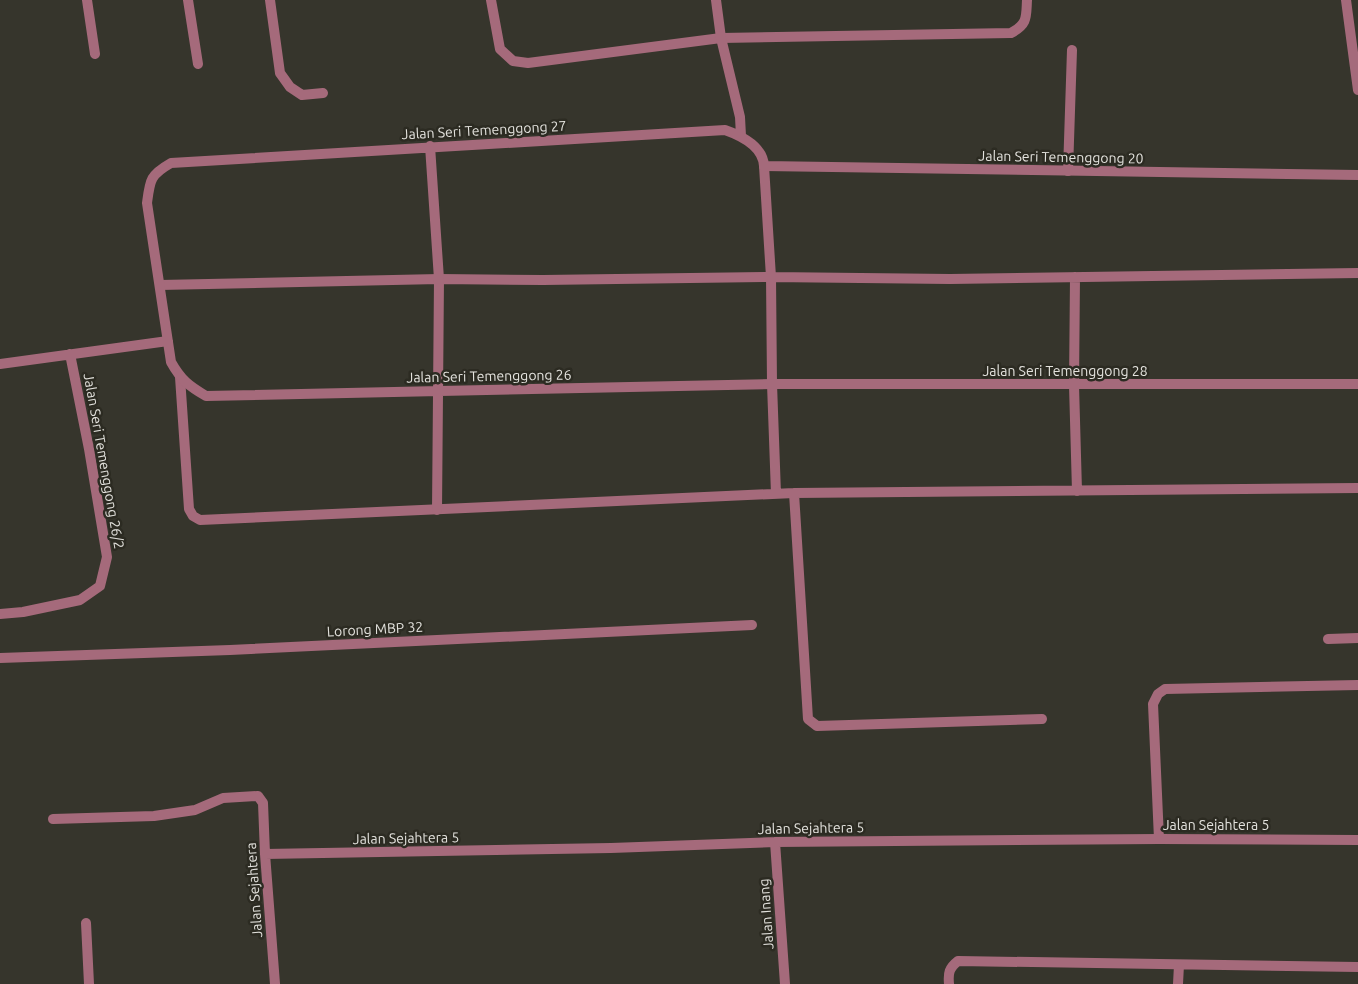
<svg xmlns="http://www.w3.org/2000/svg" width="1358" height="984" font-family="Ubuntu,sans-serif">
  <rect width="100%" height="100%" fill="#36352c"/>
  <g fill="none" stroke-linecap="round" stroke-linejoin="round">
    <path stroke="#a56a7b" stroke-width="10" d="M 188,0 L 198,64
      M 491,0 L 500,49 L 513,61 L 528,63 L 721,38 L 1011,33 C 1028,24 1026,17 1027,0
      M 764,166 L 771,277 L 772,384 L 776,494
      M 1068,171 L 1072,50
      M 1075,277 L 1074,385 L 1077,491
      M 160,285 L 439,279 L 543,280 L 771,277 L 950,279 L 1358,273
      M 180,377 L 189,509 L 193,516 L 200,520 L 794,493 L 1358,488
      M 794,493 L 808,719 L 817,726 L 1042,719
      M 1159,839 L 1153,704 L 1158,694 L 1165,689 L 1358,685
      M 949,984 C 948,973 949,968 958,961 L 1358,967
      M 1178,984 L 1179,965"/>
    <path stroke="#a56a7b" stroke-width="10" d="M 87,0 L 95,54
      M 270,0 L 280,73 L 290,87 L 302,95 L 323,93
      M 716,0 L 721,38 L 740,117 L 741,136
      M 1346,0 L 1358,90
      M 430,146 L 439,279 L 437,510
      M 1358,175 L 764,166 C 763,147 742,136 725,130 L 171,163 C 150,175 150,180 147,203 L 171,362 C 181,380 189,386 206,396 L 772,384 L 1358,384
      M 0,364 L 168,341
      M 0,614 L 23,612 L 80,600 L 100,586 L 107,557 L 89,449 L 70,354
      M 1328,639 L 1358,638
      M 0,658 L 230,650 L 752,625
      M 53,819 L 154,816 L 195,810 L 223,798 L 258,796 L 263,803 L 265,854 L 275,984
      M 775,842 L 785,984
      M 265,854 L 611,848 L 775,842 L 1159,839 L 1358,840
      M 86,923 L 89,984"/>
  </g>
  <g text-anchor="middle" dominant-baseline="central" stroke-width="5" stroke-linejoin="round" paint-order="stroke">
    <g font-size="14" fill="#e3e2dd" stroke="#2c2b22">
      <text transform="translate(484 130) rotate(-3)">Jalan Seri Temenggong 27</text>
      <text transform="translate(1061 157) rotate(1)">Jalan Seri Temenggong 20</text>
      <text x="1065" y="371">Jalan Seri Temenggong 28</text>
      <text transform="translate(489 376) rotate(-1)">Jalan Seri Temenggong 26</text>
      <text transform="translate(104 461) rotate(80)">Jalan Seri Temenggong 26/2</text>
      <text transform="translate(375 629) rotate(-3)">Lorong MBP 32</text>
      <text x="1216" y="825">Jalan Sejahtera 5</text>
      <text transform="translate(811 828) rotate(-1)">Jalan Sejahtera 5</text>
      <text transform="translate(406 838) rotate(-1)">Jalan Sejahtera 5</text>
      <text transform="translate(254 890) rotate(-94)">Jalan Sejahtera</text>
      <text transform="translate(766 914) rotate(-94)">Jalan Inang</text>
    </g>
  </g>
</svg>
